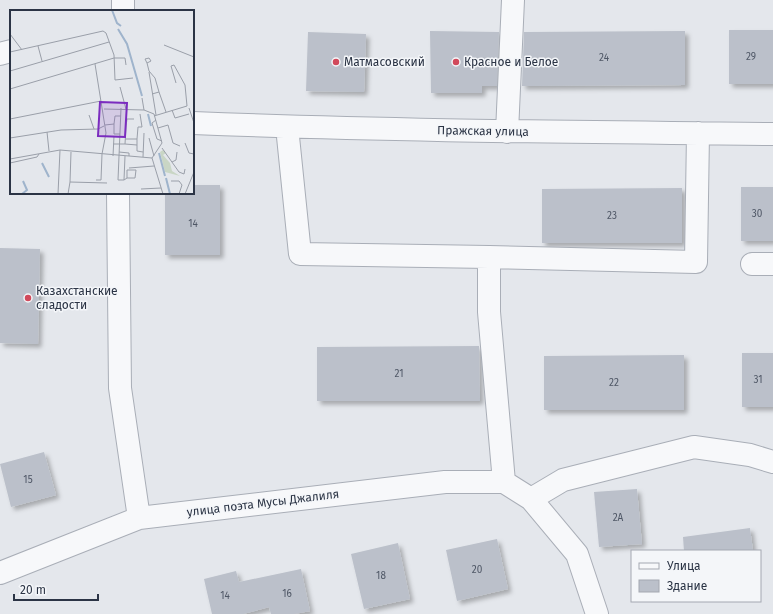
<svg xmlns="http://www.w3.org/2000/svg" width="773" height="614" font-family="'Fira Sans',sans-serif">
  <defs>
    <filter id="shadow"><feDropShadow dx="3.5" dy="3.5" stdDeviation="2" flood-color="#0004"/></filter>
  </defs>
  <rect width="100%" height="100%" fill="#e4e7ec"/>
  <path fill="#bbc0ca" filter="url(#shadow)" d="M 729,30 L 773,30 L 773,84 L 729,84 Z
    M 430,31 L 499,32 L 497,86 L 482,86 L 482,93 L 431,93 Z
    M 685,31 L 685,85 L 522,86 L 524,32 Z
    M 308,32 L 366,34 L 364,92 L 306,91 Z
    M 193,185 L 220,185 L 220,255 L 165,255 L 165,193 L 193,193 Z
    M 741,187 L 773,187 L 773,241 L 741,241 Z
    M 682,188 L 682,243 L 542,243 L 542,189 Z
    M 0,248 L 40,249 L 38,344 L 0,343 Z
    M 479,346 L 480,401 L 317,401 L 317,347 Z
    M 742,353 L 773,353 L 773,407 L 742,407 Z
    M 684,355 L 684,410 L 544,410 L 544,356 Z
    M 44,452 L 56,495 L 11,507 L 0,464 Z
    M 637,489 L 642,544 L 599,547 L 594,492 Z
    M 750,528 L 753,551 L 684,551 L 683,537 Z
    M 497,539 L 508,589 L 457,601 L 446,550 Z
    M 398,543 L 410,599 L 364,609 L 351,554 Z
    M 301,569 L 310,611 L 294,614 L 271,614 L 269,607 L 243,614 L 212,614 L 204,579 L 236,571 L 239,582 Z"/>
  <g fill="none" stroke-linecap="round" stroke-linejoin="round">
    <g stroke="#a9aeb7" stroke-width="24">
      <path id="minor" d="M 123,11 L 123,0
        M 0,54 L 11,51
        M 193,123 C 386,131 580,132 773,134
        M 287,127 L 300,254 L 489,257
        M 507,132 L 513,0
        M 118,193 L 120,388 L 139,518
        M 752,264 L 773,264
        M 504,482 L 489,312 L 489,257 L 696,262 L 698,133
        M 531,499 L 563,480 L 694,447 L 750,455 L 773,462
        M 0,573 L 139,518 L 445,482 L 504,482 L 531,499 L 577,554 L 597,614"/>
    </g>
    <use href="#minor" stroke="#f7f8fa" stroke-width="22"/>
  </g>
  <g fill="#d1495b" stroke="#f4f6f9" stroke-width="1.5">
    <circle cx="336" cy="62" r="4"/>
    <circle cx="456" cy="62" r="4"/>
    <circle cx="28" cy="298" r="4"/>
  </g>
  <g text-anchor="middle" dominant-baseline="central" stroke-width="3" stroke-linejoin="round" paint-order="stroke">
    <g font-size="10" fill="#4f5766">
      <text x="751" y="57">29</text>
      <text x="604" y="58">24</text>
      <text x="757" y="214">30</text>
      <text x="612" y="216">23</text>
      <text x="193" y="224">14</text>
      <text x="399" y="374">21</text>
      <text x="758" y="380">31</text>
      <text x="614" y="383">22</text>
      <text x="28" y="480">15</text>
      <text x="618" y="518">2А</text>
      <text x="477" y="570">20</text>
      <text x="381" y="576">18</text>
      <text x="287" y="594">16</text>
      <text x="225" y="596">14</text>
    </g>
    <g font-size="12" fill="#2b3445" stroke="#f4f6f9" text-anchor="start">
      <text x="344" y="62">Матмасовский</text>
      <text x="464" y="62">Красное и Белое</text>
      <text x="36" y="291">Казахстанские<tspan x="36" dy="14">сладости</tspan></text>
    </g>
    <g font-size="12" fill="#2b3445" stroke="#f4f6f9">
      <text transform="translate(483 131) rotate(1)">Пражская улица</text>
      <text transform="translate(263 503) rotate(-7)">улица поэта Мусы Джалиля</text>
    </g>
  </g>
  <g transform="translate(10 10)">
    <rect width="184" height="184" fill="#e4e7ec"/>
    <path d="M 153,140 L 156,143 L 153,145 L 160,153 L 162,161 L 170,166 L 155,162 L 150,142 Z" fill="#c9d6c5"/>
    <path fill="none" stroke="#9fb4cc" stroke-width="2" d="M 102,0 L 107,13 L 111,16M 108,19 L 117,34 L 132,86M 138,104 L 141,116M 149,143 L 155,166M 32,153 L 39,167M 156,168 L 160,184M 12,184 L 17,180 L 13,171"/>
    <path fill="none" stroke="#9a9fa9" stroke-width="1" d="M 0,24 L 12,40M 154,35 L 184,47M 28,36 L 32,51M 0,42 L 93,21 L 96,23 L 104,45 L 105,70 L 123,68M 137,53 L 141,51 L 139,48 L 135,49 L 137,53 L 139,61 L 145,68 L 149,82M 85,54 L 96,123 L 92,144M 0,61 L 99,32M 139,62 L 146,105M 110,77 L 116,99M 0,79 L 104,48 L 115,48 L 116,55M 142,84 L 149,82 L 156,102M 132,88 L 134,100M 179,98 L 184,113M 94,99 L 134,100 L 144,104 L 152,133 L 142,148 L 153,184M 162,100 L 165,108 L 179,104M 79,105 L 84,119M 144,106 L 177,96 L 175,75 L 164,55 L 161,56 L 166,73M 0,109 L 91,91M 146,110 L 142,113 L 147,129 L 152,131M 104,114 L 105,106 L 111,106M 95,115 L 104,114 L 104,124 L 110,124M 116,116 L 117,109 L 124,109M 148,118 L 158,115 L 163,133 L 170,136M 37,122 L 39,141M 0,128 L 51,120 L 88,119 L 94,116M 139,128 L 144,146M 115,129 L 127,129 L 128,117 L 132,117 L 130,104M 127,129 L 127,141 L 133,142M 175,133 L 179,143 L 184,144M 103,134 L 115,134 L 116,116M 115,134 L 127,135M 152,138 L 169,162 L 174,164 L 175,159M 109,142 L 119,143 L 119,146M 103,146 L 104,126M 133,147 L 134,123M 0,149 L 50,140 L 142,148M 162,152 L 166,150 L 167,142M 0,153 L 27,147 L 29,144M 119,158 L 144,156M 86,170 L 91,170 L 92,144M 108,170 L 111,98M 108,170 L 114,170 L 115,146M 114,170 L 117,168 L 117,160 L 126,160 L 125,168 L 117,168M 161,171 L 169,171 L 172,175 L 169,184M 60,172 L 61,142M 131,179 L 151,178M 48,184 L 50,140M 58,184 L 60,172 L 97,173M 175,184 L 184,162"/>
    <path fill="#7b2cbf" fill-opacity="0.15" stroke="#7b2cbf" stroke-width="2" d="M 90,92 L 117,93 L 115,127 L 88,126 Z"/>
    <rect width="184" height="184" fill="none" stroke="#2b3445" stroke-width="2"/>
  </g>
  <rect x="631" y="550" width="130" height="52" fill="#f4f6f9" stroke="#a4a8b1"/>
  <rect x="639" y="563" width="20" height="6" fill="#f7f8fa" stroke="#a4a8b1"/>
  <text x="667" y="570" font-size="12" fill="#2b3445">Улица</text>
  <rect x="639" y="580" width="20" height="12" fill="#bbc0ca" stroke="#a4a8b1"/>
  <text x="667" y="590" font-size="12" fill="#2b3445">Здание</text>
  <path d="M14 594v6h84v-6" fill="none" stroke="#2b3445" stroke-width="2"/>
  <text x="20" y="594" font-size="12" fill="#2b3445" stroke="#f4f6f9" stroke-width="3" paint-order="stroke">20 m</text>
</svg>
